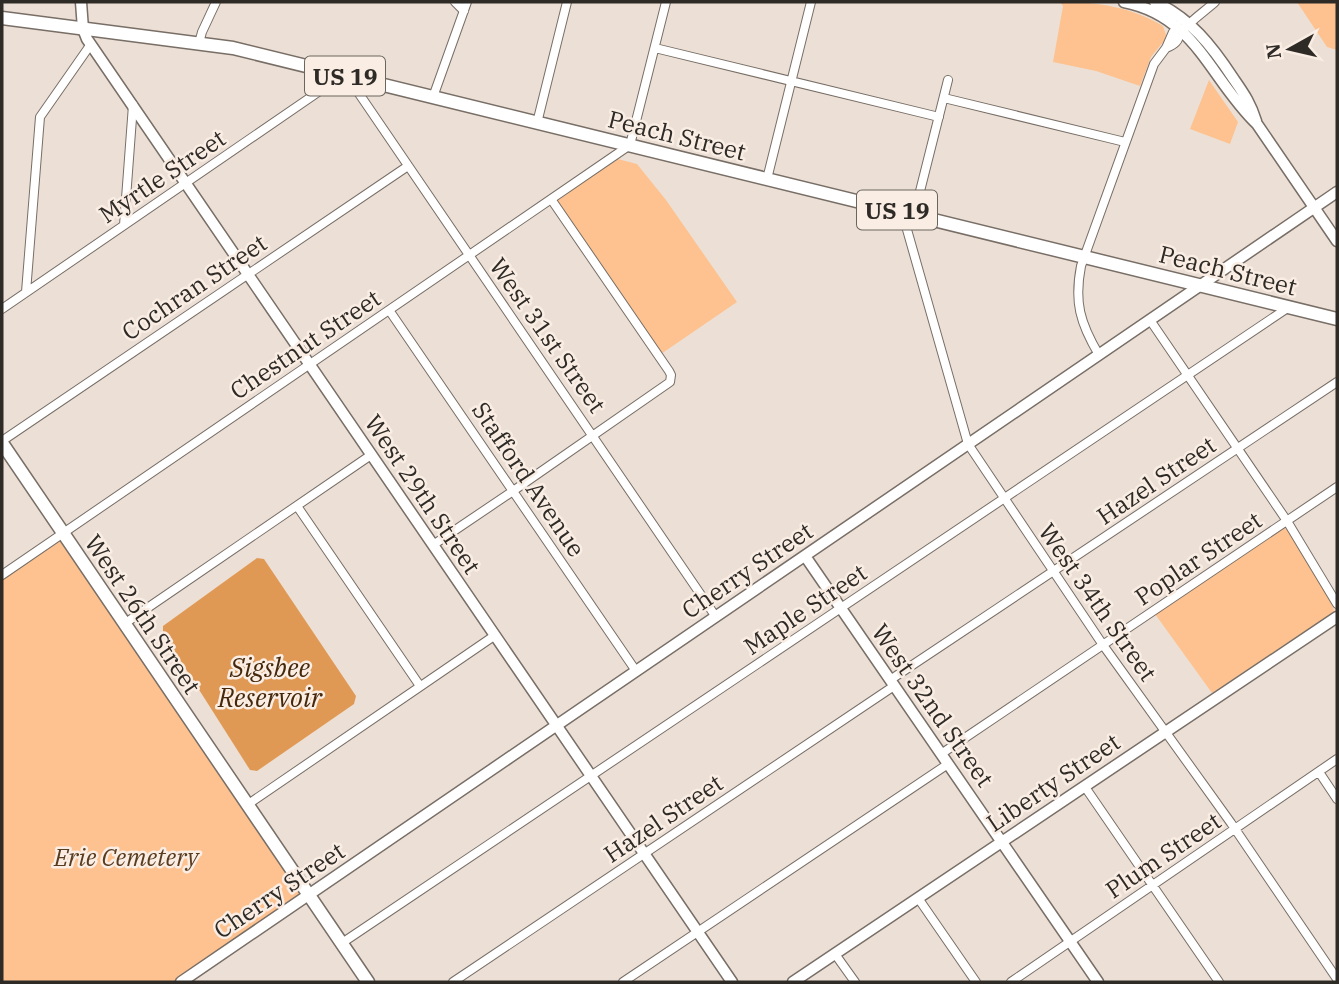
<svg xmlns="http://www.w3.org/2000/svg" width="1339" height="984" font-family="'IBM Plex Serif',serif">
  <rect width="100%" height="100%" fill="#ece0d6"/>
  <path fill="#fdc28f" d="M 1060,2 C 1098,2 1131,7 1163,26 L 1166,35 L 1164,41 L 1151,57 L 1140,86 L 1096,71 L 1053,62 L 1063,6 Z
    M 1297,2 L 1337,2 L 1337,50 L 1327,47 Z
    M 1209,80 L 1238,122 L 1230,144 L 1190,129 Z
    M 618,159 L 637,164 L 666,200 L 737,302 L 661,354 L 557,202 L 558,199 Z
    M 1283,527 L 1291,532 L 1328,596 L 1334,610 L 1331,614 L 1212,693 L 1155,614 Z
    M 60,540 L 300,892 L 298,897 L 173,982 L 2,982 L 2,579 Z"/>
  <path fill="#e09955" d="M 257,558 L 264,559 L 356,696 L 354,704 L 257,771 L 250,770 L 163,633 L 163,626 Z"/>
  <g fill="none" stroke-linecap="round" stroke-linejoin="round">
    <g stroke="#786e66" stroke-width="10">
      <path id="street" d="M 455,2 L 464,11
        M 199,43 L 202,32 L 216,2
        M 655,48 L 939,117
        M 1166,48 C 1182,42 1176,37 1184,29 C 1193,19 1205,11 1215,2
        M 347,76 L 716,617
        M 433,97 L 467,2
        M 944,98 L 1125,142
        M 537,123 L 567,2
        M 767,179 L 811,2
        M 902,212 L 968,444 L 1103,645 L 1231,823 L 1337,979
        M 914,215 L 948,80
        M 124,225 L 133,105
        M 26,292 L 40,117 L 91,44
        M 2,309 L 343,75
        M 389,310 L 636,671
        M 1150,320 L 1287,521 L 1337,604
        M 1099,355 C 1080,323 1074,302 1081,266 L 1154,64 L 1166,48 L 1173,32 L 1182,31
        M 2,441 L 408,166
        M 297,506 L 420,686
        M 433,545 L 513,491 L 670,382 L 671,375 L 669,371 L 551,199
        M 2,575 L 630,145 L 666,2
        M 124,624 L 371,455
        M 890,680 L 1337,382
        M 941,754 L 1337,487
        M 1319,772 L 1337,799
        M 1085,787 L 1219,982
        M 247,805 L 494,636
        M 918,898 L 976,982
        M 342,943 L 1289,307
        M 835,954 L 855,982
        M 453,982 L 894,686
        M 623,982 L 948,764
        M 1011,982 L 1337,759"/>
    </g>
    <g stroke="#786e66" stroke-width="13">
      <path id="secondary" d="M 81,2 L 83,29 L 87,39 L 732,982
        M 1124,2 C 1196,16 1210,79 1257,124 L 1337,241
        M 1155,2 C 1190,18 1212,46 1233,78 C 1244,94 1250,102 1256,121
        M 805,556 L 1098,982
        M 181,982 L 1337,192
        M 793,982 L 1337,617"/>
    </g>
    <g stroke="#786e66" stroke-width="15">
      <path id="primary" d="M 2,18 L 233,48 L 1337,319
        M 2,443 L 368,982"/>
    </g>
    <use href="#street" stroke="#fff" stroke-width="8"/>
    <use href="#secondary" stroke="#fff" stroke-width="10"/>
    <use href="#primary" stroke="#fff" stroke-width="12"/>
  </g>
  <g text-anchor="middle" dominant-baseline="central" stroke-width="5" stroke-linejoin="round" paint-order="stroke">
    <g fill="#f9ede4" stroke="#6b645f" stroke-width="2">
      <rect x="305" y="56.5" width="80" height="39" rx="5"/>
      <rect x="857" y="190.5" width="80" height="39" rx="5"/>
    </g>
    <g font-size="23" font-weight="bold" fill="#2e2a26">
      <text x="345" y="76">US 19</text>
      <text x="897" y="210">US 19</text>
    </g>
    <g font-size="24" fill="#2e2a26" stroke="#f9ede4">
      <text transform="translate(677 135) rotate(14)">Peach Street</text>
      <text transform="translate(162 176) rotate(-34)">Myrtle Street</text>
      <text transform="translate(1228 270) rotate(14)">Peach Street</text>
      <text transform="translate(194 287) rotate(-34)">Cochran Street</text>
      <text transform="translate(548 335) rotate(55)">West 31st Street</text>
      <text transform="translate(305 344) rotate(-34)">Chestnut Street</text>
      <text transform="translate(529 479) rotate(56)">Stafford Avenue</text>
      <text transform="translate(1156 480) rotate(-34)">Hazel Street</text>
      <text transform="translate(423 494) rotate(56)">West 29th Street</text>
      <text transform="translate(1198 558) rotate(-34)">Poplar Street</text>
      <text transform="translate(747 570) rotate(-34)">Cherry Street</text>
      <text transform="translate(1098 602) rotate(55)">West 34th Street</text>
      <text transform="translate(805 609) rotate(-34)">Maple Street</text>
      <text transform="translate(143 614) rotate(56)">West 26th Street</text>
      <text transform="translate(933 705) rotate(55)">West 32nd Street</text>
      <text transform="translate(1053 782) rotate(-34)">Liberty Street</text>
      <text transform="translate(663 818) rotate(-34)">Hazel Street</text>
      <text transform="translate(1163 855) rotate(-34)">Plum Street</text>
      <text transform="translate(279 890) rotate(-34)">Cherry Street</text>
    </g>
    <g font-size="24" font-style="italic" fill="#593b1e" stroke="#f9ede4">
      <text x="126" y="857">Erie Cemetery</text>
    </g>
    <g font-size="26" font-style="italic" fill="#45280b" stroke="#f9ede4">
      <text x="270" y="667">Sigsbee<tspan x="270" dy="30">Reservoir</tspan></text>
    </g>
  </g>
  <rect width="1339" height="984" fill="none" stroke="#2e2a26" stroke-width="7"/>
  <g transform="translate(1290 49) rotate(262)" stroke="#f9ede4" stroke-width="5" paint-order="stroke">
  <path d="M0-5L12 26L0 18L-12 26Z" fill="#2e2a26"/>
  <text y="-10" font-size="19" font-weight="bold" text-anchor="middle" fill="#2e2a26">N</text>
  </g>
</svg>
